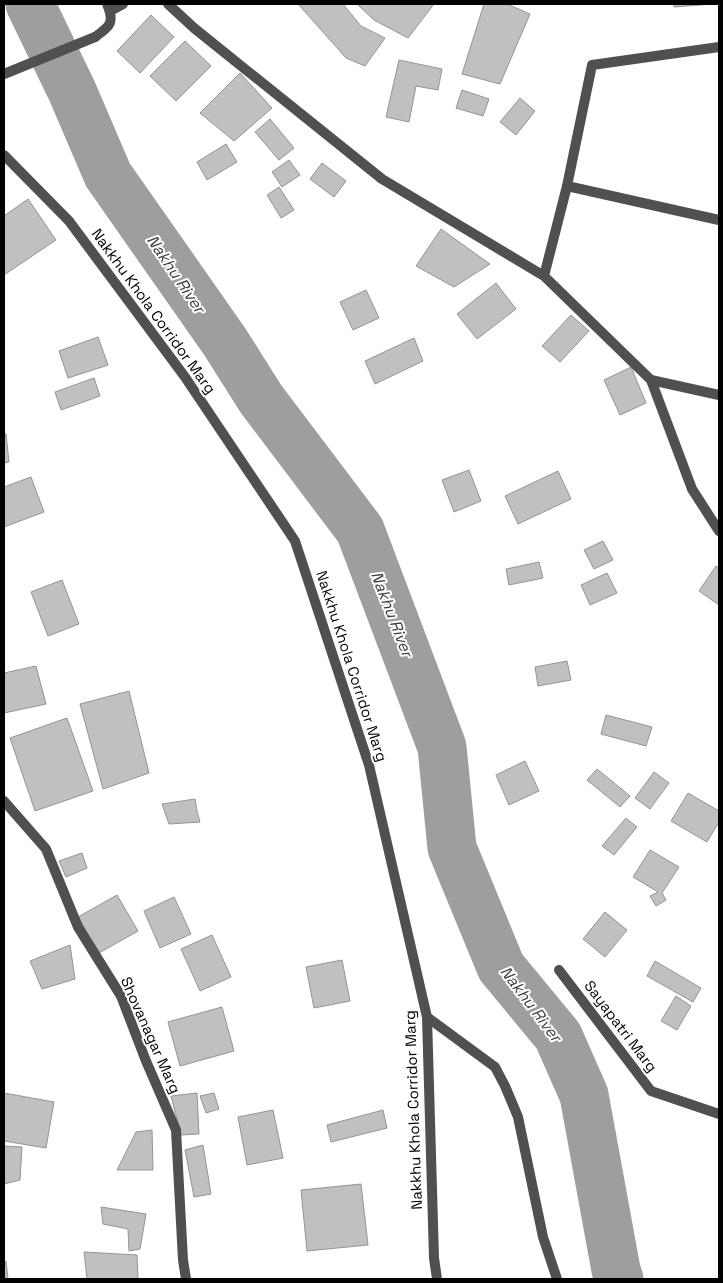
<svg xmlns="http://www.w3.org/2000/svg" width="723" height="1283" font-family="'Space Grotesk',sans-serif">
  <rect width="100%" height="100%" fill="#fff"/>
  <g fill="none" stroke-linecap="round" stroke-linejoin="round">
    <path stroke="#9e9e9e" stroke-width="49" d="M 30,4 L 72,91 L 108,175 L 225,342 L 261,399 L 360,530 L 442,747 L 452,848 L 501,967 L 558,1036 L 584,1095 L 616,1270 L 619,1279"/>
  </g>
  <path fill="#c0c0c0" stroke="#949494" d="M 298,4 L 343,4 L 361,26 L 385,38 L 365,66 L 346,58 Z
    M 357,4 L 434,4 L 408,38 L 374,20 Z
    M 484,4 L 507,4 L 530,14 L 500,84 L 462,74 Z
    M 674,4 L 713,4 L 674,7 Z
    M 151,15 L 174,37 L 140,73 L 117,51 Z
    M 185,41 L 211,66 L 176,101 L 150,76 Z
    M 399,60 L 442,69 L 438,90 L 416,86 L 409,122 L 386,117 Z
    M 240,73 L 272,108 L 234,141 L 200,113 Z
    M 462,90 L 489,99 L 483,116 L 456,108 Z
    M 520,98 L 535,111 L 516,135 L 500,122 Z
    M 270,119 L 294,148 L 279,160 L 255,132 Z
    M 226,144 L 237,162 L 207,180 L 197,162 Z
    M 289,160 L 300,175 L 282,187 L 272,172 Z
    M 322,163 L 346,181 L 334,197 L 310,179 Z
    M 279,187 L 294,210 L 281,218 L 267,195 Z
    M 28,199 L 56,240 L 4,275 L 4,216 Z
    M 441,229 L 490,264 L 454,287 L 416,266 Z
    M 496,283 L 516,309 L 477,339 L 457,314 Z
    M 366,290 L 379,318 L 353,330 L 340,302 Z
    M 571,315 L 589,331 L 560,362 L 542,346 Z
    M 98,337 L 108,365 L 68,378 L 59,351 Z
    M 414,338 L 423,361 L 375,384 L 365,361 Z
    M 631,367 L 646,403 L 620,415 L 604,380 Z
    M 94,378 L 100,396 L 61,410 L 55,392 Z
    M 4,434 L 6,434 L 9,462 L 4,463 Z
    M 469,470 L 481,501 L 454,512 L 442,480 Z
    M 558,471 L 571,499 L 518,524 L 505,496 Z
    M 31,477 L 44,512 L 4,527 L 4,487 Z
    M 603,541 L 613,560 L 594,569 L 584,550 Z
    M 539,562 L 543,578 L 509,585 L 506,569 Z
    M 716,566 L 719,568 L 719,605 L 699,591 Z
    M 607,573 L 617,593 L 590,605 L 581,585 Z
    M 62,580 L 79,624 L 48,636 L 31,592 Z
    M 567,661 L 571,680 L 538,686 L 535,667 Z
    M 36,666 L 46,704 L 4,713 L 4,673 Z
    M 129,691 L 149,773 L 103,789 L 80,704 Z
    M 606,715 L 652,727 L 646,746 L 601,734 Z
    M 67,718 L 93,791 L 35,811 L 10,738 Z
    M 525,761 L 539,791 L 509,805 L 496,775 Z
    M 597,769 L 630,796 L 620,807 L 587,780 Z
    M 654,772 L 669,783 L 650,809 L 635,798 Z
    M 688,793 L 719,811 L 719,822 L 707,842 L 671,821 Z
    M 195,799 L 197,811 L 200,822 L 169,824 L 162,804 Z
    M 626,818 L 637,827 L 614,855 L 602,846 Z
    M 650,850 L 679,867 L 662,893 L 666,900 L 656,906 L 650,896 L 658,892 L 633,877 Z
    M 82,853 L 87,868 L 66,877 L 59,861 Z
    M 117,895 L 138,931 L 99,953 L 78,917 Z
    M 174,897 L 191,934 L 160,948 L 144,911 Z
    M 605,912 L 627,930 L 605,957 L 583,939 Z
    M 212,935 L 231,977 L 200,991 L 181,949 Z
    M 70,945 L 75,979 L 42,989 L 30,961 Z
    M 342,960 L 350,1001 L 314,1008 L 306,967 Z
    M 655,961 L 701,988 L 693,1002 L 647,976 Z
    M 676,996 L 691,1006 L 677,1030 L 661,1021 Z
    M 222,1007 L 234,1051 L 180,1066 L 168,1022 Z
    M 4,1093 L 54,1102 L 46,1148 L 4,1141 Z
    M 197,1093 L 199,1134 L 181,1135 L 171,1096 Z
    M 214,1093 L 219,1109 L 206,1113 L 200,1096 Z
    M 273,1110 L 283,1158 L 247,1165 L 238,1117 Z
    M 383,1110 L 387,1128 L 331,1142 L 327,1125 Z
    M 152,1130 L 153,1170 L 117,1170 L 136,1132 Z
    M 203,1145 L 211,1194 L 194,1197 L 185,1150 Z
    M 4,1146 L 22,1147 L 20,1180 L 4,1184 Z
    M 361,1184 L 368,1245 L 307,1251 L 301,1190 Z
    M 101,1207 L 146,1214 L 140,1249 L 129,1251 L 128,1229 L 103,1224 Z
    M 84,1252 L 137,1255 L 138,1278 L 131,1279 L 87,1279 Z
    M 6,1261 L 8,1279 L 4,1279 L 4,1262 Z"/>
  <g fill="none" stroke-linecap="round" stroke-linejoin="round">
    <path stroke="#505050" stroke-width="10" d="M 168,4 L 194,28 L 382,179 L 544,276 L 651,380 L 692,489 L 719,531
      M 110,11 L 123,4
      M 4,74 L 95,37
      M 567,186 L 719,220
      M 544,276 L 567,186 L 592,65 L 719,47
      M 651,380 L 719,395
      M 4,801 L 46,849 L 78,927 L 121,996 L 146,1061 L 176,1130 L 183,1260 L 186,1279
      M 559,970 L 651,1091 L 719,1114
      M 427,1017 L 495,1067 L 505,1086 L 518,1117 L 543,1237 L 557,1279"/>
    <path stroke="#505050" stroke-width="10" d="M 95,37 C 110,26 115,23 107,4
      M 4,155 L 69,221 L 185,377 L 295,541 L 369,765 L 427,1017 L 434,1258 L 437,1279"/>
  </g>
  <g text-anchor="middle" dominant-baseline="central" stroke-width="4" stroke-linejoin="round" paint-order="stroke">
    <g font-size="15" fill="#000" stroke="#fff">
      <text transform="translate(154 311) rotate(54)">Nakkhu Khola Corridor Marg</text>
      <text transform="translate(352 666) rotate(72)">Nakkhu Khola Corridor Marg</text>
      <text transform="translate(621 1026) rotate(53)">Sayapatri Marg</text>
      <text transform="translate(151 1035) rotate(66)">Shovanagar Marg</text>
      <text transform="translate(413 1110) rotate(-92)">Nakkhu Khola Corridor Marg</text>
    </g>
    <g font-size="16" font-style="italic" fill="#3f3f3f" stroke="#fff">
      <text transform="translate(176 274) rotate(56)">Nakhu River</text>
      <text transform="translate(392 614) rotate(69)">Nakhu River</text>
      <text transform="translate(531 1004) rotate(53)">Nakhu River</text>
    </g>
  </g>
  <rect width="723" height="1283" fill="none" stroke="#000000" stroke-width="10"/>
</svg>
